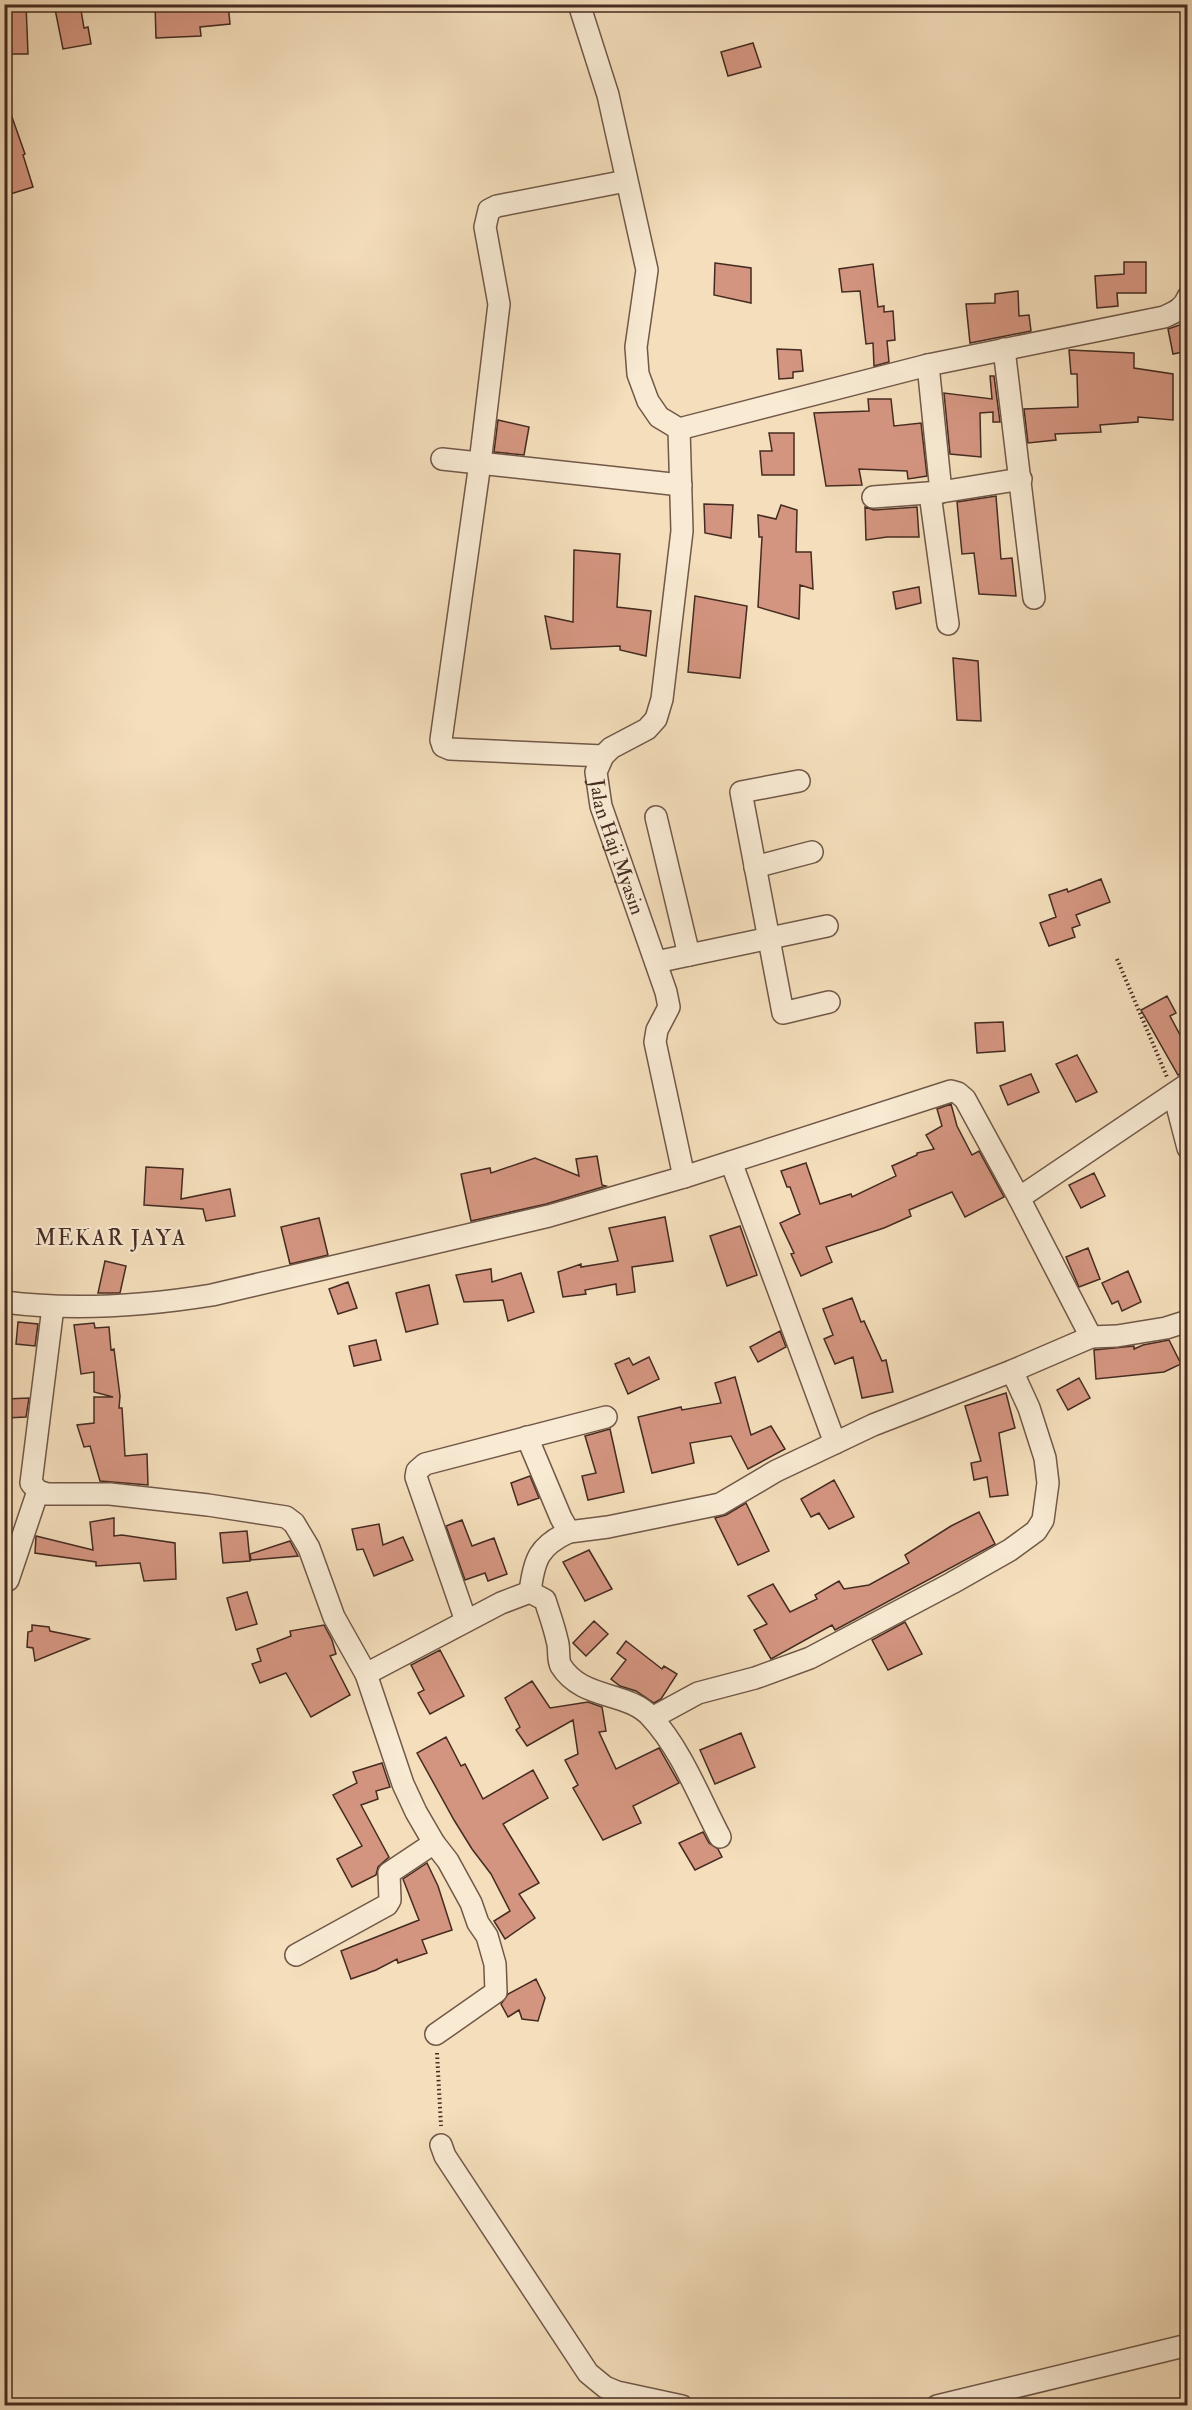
<svg xmlns="http://www.w3.org/2000/svg" width="1192" height="2410" font-family="'IM FELL Double Pica',serif">
  <rect width="100%" height="100%" fill="#f4debb"/>
  <filter id="stains"><feTurbulence type="fractalNoise" baseFrequency=".00333" numOctaves="4"/><feColorMatrix values="0 0 0 0 .2 0 0 0 0 .09 0 0 0 0 .02 0 0 0 .5 -.17"/></filter>
  <radialGradient id="worn" r=".72"><stop offset=".6" stop-color="#630" stop-opacity="0"/><stop offset="1" stop-color="#630" stop-opacity=".3"/></radialGradient>
  <path fill="#d49580" stroke="#452b21" stroke-width="1.5" d="M 4,4 L 26,4 L 28,54 L 4,54 Z
    M 54,4 L 80,4 L 84,28 L 88,27 L 91,44 L 63,49 Z
    M 155,4 L 228,4 L 230,24 L 200,27 L 201,36 L 156,38 Z
    M 753,43 L 761,67 L 728,76 L 721,52 Z
    M 4,103 L 7,103 L 25,154 L 23,155 L 33,187 L 4,196 Z
    M 1124,262 L 1146,262 L 1146,293 L 1117,293 L 1118,306 L 1097,308 L 1095,276 L 1124,274 Z
    M 715,263 L 751,268 L 751,303 L 714,295 Z
    M 873,264 L 878,307 L 884,306 L 884,312 L 893,311 L 895,340 L 887,341 L 889,362 L 874,366 L 873,343 L 866,344 L 860,291 L 842,292 L 839,269 Z
    M 1018,291 L 1019,316 L 1029,315 L 1031,331 L 970,343 L 966,304 L 995,303 L 995,294 Z
    M 1188,322 L 1188,351 L 1173,354 L 1168,329 Z
    M 777,349 L 801,350 L 803,371 L 793,372 L 793,378 L 779,379 Z
    M 1069,350 L 1134,353 L 1134,368 L 1173,374 L 1173,420 L 1138,417 L 1138,422 L 1100,425 L 1101,432 L 1055,434 L 1056,440 L 1028,443 L 1024,409 L 1078,407 L 1077,374 L 1071,374 Z
    M 990,376 L 994,376 L 1000,422 L 993,422 L 993,412 L 980,413 L 981,457 L 950,454 L 944,393 L 992,399 Z
    M 868,399 L 891,399 L 894,426 L 921,423 L 927,476 L 908,479 L 907,471 L 859,469 L 862,485 L 826,486 L 814,413 L 869,411 Z
    M 498,420 L 529,427 L 524,455 L 494,452 Z
    M 769,433 L 794,433 L 794,475 L 762,475 L 760,451 L 772,451 Z
    M 996,496 L 1001,559 L 1012,558 L 1016,596 L 979,594 L 974,553 L 962,554 L 957,502 Z
    M 704,504 L 733,505 L 731,538 L 705,533 Z
    M 781,505 L 797,510 L 796,552 L 811,552 L 813,589 L 800,585 L 799,619 L 758,607 L 762,537 L 759,537 L 758,515 L 776,519 Z
    M 865,507 L 874,510 L 917,507 L 919,537 L 887,537 L 866,540 Z
    M 574,550 L 620,554 L 617,607 L 651,611 L 646,656 L 620,650 L 620,646 L 551,649 L 545,616 L 573,622 Z
    M 919,587 L 921,603 L 896,609 L 893,592 Z
    M 695,596 L 747,606 L 740,678 L 688,672 Z
    M 953,658 L 978,661 L 981,721 L 957,720 Z
    M 1101,879 L 1110,902 L 1076,915 L 1080,925 L 1072,928 L 1075,937 L 1049,946 L 1040,923 L 1056,917 L 1049,895 L 1067,889 L 1068,892 Z
    M 1167,996 L 1176,1013 L 1170,1016 L 1188,1050 L 1188,1071 L 1178,1075 L 1141,1010 Z
    M 1003,1022 L 1005,1051 L 977,1053 L 975,1023 Z
    M 1077,1055 L 1097,1092 L 1076,1102 L 1056,1064 Z
    M 1031,1074 L 1039,1092 L 1008,1105 L 1000,1086 Z
    M 951,1104 L 957,1126 L 972,1155 L 979,1151 L 1004,1197 L 965,1217 L 952,1192 L 909,1210 L 911,1216 L 884,1228 L 826,1247 L 832,1262 L 801,1276 L 791,1254 L 794,1253 L 780,1223 L 800,1214 L 790,1187 L 787,1187 L 781,1171 L 806,1163 L 820,1204 L 851,1194 L 852,1197 L 896,1176 L 892,1166 L 917,1155 L 917,1153 L 934,1149 L 926,1135 L 942,1126 L 937,1109 Z
    M 597,1156 L 602,1185 L 606,1186 L 546,1204 L 471,1221 L 461,1174 L 490,1168 L 491,1173 L 535,1158 L 579,1176 L 576,1159 Z
    M 146,1167 L 183,1169 L 181,1199 L 230,1189 L 235,1216 L 206,1221 L 203,1209 L 144,1205 Z
    M 1094,1173 L 1105,1196 L 1081,1208 L 1069,1185 Z
    M 665,1217 L 673,1261 L 632,1267 L 635,1292 L 617,1295 L 616,1284 L 585,1290 L 586,1294 L 563,1297 L 558,1272 L 581,1264 L 581,1267 L 618,1261 L 609,1228 Z
    M 319,1218 L 328,1255 L 290,1264 L 281,1227 Z
    M 740,1226 L 757,1275 L 727,1286 L 710,1236 Z
    M 1088,1248 L 1100,1279 L 1079,1287 L 1066,1257 Z
    M 105,1261 L 126,1266 L 120,1293 L 98,1293 Z
    M 491,1269 L 492,1282 L 521,1273 L 534,1312 L 508,1321 L 503,1300 L 464,1302 L 456,1275 Z
    M 1128,1271 L 1141,1302 L 1122,1311 L 1118,1301 L 1112,1304 L 1102,1283 Z
    M 348,1282 L 357,1308 L 338,1314 L 329,1289 Z
    M 429,1285 L 438,1324 L 406,1332 L 396,1293 Z
    M 852,1298 L 861,1322 L 864,1321 L 882,1361 L 886,1360 L 893,1392 L 862,1398 L 853,1357 L 835,1364 L 824,1339 L 833,1335 L 823,1309 Z
    M 18,1322 L 38,1324 L 35,1346 L 16,1344 Z
    M 94,1323 L 95,1328 L 109,1327 L 111,1350 L 114,1349 L 120,1396 L 119,1408 L 122,1408 L 125,1456 L 147,1454 L 148,1485 L 100,1481 L 90,1446 L 84,1447 L 77,1425 L 94,1423 L 94,1397 L 113,1397 L 94,1392 L 94,1372 L 81,1374 L 74,1325 Z
    M 780,1331 L 786,1347 L 758,1362 L 750,1347 Z
    M 376,1340 L 381,1360 L 354,1366 L 349,1346 Z
    M 1169,1340 L 1181,1364 L 1164,1372 L 1096,1379 L 1094,1350 L 1134,1346 L 1134,1349 L 1143,1345 Z
    M 649,1357 L 659,1379 L 628,1394 L 615,1364 L 629,1358 L 633,1365 Z
    M 735,1377 L 751,1435 L 771,1426 L 785,1449 L 748,1469 L 731,1436 L 690,1443 L 694,1463 L 652,1473 L 638,1417 L 681,1407 L 682,1410 L 721,1403 L 715,1383 Z
    M 1079,1378 L 1090,1398 L 1068,1410 L 1057,1390 Z
    M 1006,1393 L 1015,1428 L 999,1433 L 1008,1495 L 990,1497 L 987,1477 L 974,1480 L 971,1463 L 981,1461 L 965,1406 Z
    M 29,1398 L 26,1417 L 6,1418 L 5,1399 Z
    M 610,1429 L 624,1492 L 588,1500 L 582,1476 L 596,1473 L 585,1436 Z
    M 530,1476 L 539,1498 L 518,1505 L 511,1483 Z
    M 834,1480 L 854,1517 L 829,1529 L 819,1513 L 811,1517 L 801,1499 Z
    M 746,1503 L 769,1551 L 738,1565 L 715,1518 L 726,1515 Z
    M 979,1512 L 995,1544 L 835,1630 L 832,1625 L 771,1659 L 754,1630 L 767,1624 L 748,1596 L 773,1584 L 790,1612 L 817,1599 L 815,1595 L 839,1581 L 844,1589 L 869,1585 L 909,1563 L 905,1555 L 951,1526 Z
    M 114,1518 L 114,1536 L 122,1535 L 175,1543 L 176,1579 L 144,1581 L 140,1563 L 96,1566 L 96,1562 L 35,1553 L 36,1536 L 93,1550 L 90,1522 Z
    M 462,1520 L 472,1546 L 494,1538 L 507,1574 L 488,1581 L 485,1573 L 465,1580 L 446,1526 Z
    M 379,1524 L 383,1545 L 403,1537 L 413,1560 L 374,1576 L 363,1549 L 357,1550 L 352,1529 Z
    M 247,1531 L 250,1561 L 223,1563 L 220,1533 Z
    M 290,1541 L 298,1556 L 251,1560 L 250,1554 Z
    M 589,1550 L 612,1589 L 585,1601 L 563,1562 Z
    M 247,1592 L 257,1624 L 236,1630 L 227,1598 Z
    M 594,1621 L 608,1634 L 586,1656 L 573,1643 Z
    M 905,1622 L 922,1654 L 888,1670 L 872,1640 Z
    M 32,1625 L 49,1627 L 50,1631 L 89,1639 L 35,1661 L 33,1648 L 27,1647 L 28,1632 L 32,1631 Z
    M 324,1625 L 332,1640 L 336,1654 L 330,1656 L 350,1695 L 311,1717 L 286,1673 L 260,1683 L 252,1664 L 261,1661 L 257,1649 L 291,1636 L 290,1631 Z
    M 626,1641 L 662,1669 L 664,1666 L 677,1674 L 661,1699 L 654,1703 L 636,1691 L 620,1686 L 611,1679 L 626,1660 L 617,1653 Z
    M 440,1650 L 464,1696 L 430,1714 L 418,1693 L 424,1690 L 411,1665 Z
    M 532,1681 L 550,1708 L 588,1702 L 602,1707 L 606,1731 L 599,1732 L 616,1769 L 659,1748 L 679,1783 L 633,1806 L 641,1823 L 603,1840 L 573,1788 L 578,1785 L 565,1760 L 578,1754 L 573,1720 L 527,1746 L 516,1730 L 520,1727 L 505,1698 Z
    M 741,1733 L 755,1767 L 715,1784 L 700,1750 Z
    M 446,1737 L 461,1766 L 465,1764 L 483,1799 L 533,1770 L 548,1798 L 503,1824 L 539,1883 L 519,1894 L 535,1918 L 505,1939 L 494,1921 L 510,1911 L 491,1874 L 472,1849 L 454,1820 L 417,1753 Z
    M 382,1763 L 390,1787 L 376,1791 L 378,1799 L 361,1805 L 389,1857 L 378,1867 L 376,1875 L 352,1887 L 337,1859 L 362,1846 L 333,1795 L 357,1783 L 353,1772 Z
    M 703,1832 L 709,1843 L 718,1849 L 722,1857 L 695,1870 L 679,1843 Z
    M 427,1863 L 438,1886 L 452,1930 L 422,1940 L 427,1953 L 398,1963 L 397,1959 L 376,1970 L 351,1979 L 341,1951 L 419,1920 L 403,1879 Z
    M 536,1979 L 545,1998 L 538,2021 L 522,2019 L 519,2010 L 508,2017 L 501,2004 L 508,1994 Z"/>
  <g fill="none" stroke-linecap="round" stroke-linejoin="round">
    <g stroke="#715848" stroke-width="24">
      <g id="minor">
        <path d="M 579,4 L 608,95 L 647,270 L 636,347 L 638,374 L 648,401 L 659,417 L 679,429 L 928,365 L 1164,317 C 1175,312 1183,309 1188,297"/>
        <path d="M 1004,349 L 1034,598"/>
        <path d="M 928,365 L 941,492"/>
        <path id="s1" d="M 679,429 L 682,531 L 662,699 L 656,719 L 647,729 L 611,748 L 603,756 L 596,772 L 601,806 L 666,992 L 669,1007 L 657,1030 L 655,1042 L 684,1177"/>
        <path d="M 442,459 L 681,485"/>
        <path d="M 930,494 L 948,624"/>
        <path d="M 873,497 L 941,492 L 1021,479"/>
        <path d="M 603,756 L 450,749 L 443,746 L 441,740 L 480,463 L 499,304 L 485,227 L 489,210 L 497,206 L 626,181"/>
        <path d="M 799,781 L 741,792 L 783,1013 L 829,1002"/>
        <path d="M 656,817 L 689,955"/>
        <path d="M 755,867 L 812,852"/>
        <path d="M 656,962 L 827,926"/>
        <path d="M 1174,1094 L 1188,1148"/>
        <path d="M 731,1162 L 835,1443"/>
        <path d="M 1019,1198 L 1091,1337"/>
        <path d="M 4,1302 C 74,1311 144,1306 212,1295 L 549,1216 L 684,1177 L 951,1091 L 958,1093 L 965,1099 L 1019,1198 L 1188,1084"/>
        <path d="M 53,1307 L 31,1483 L 38,1491 L 47,1494 L 110,1494 L 208,1505 L 286,1517 L 294,1523 L 309,1548 L 334,1617 L 366,1674 L 403,1784 L 416,1812 L 434,1843 L 448,1861 L 471,1903 L 478,1923 L 487,1936 L 495,1964 L 496,1992 L 436,2034"/>
        <path d="M 527,1437 L 561,1518 L 569,1532 L 608,1527 L 720,1504 L 776,1471 L 873,1425 L 1012,1371"/>
        <path d="M 8,1580 L 38,1491"/>
        <path d="M 530,1592 C 534,1559 539,1546 569,1532"/>
        <path d="M 466,1621 L 416,1477 L 417,1471 L 425,1464 L 606,1417"/>
        <path d="M 366,1674 L 501,1603 L 530,1592 L 545,1600 C 549,1613 554,1626 557,1640 C 560,1648 557,1659 561,1666 C 582,1700 628,1691 651,1717 C 681,1749 700,1799 720,1837"/>
        <path d="M 652,1718 L 698,1693 L 755,1678 L 810,1658 L 952,1583 L 1010,1550 L 1036,1531 L 1043,1520 L 1048,1483 L 1045,1458 L 1029,1408 L 1012,1371 L 1091,1337 L 1117,1336 L 1166,1328 L 1188,1321"/>
        <path d="M 296,1955 L 387,1905 L 390,1900 L 389,1873 L 434,1843"/>
        <path d="M 441,2145 L 445,2156 L 588,2373 L 605,2387 L 617,2392 L 682,2406"/>
        <path d="M 937,2406 L 1188,2345"/>
      </g>
    </g>
    <path stroke="#452b21" stroke-width="4" stroke-dasharray="1.5 3" stroke-linecap="butt" d="M 1117,959 L 1167,1077
      M 437,2053 L 441,2126"/>
    <use href="#minor" stroke="#f8ead3" stroke-width="21"/>
  </g>
  <g text-anchor="middle" dominant-baseline="central" stroke-width="4.5" stroke-linejoin="round" paint-order="stroke">
    <g font-size="20" fill="#452b21" stroke="#f8ead3">
      <text stroke="none"><textPath href="#s1" startOffset="453">Jalan Haji Myasin</textPath></text>
    </g>
    <g font-size="22" letter-spacing="1.5" fill="#452b21" stroke="#f8ead3">
      <text x="111" y="1238">MEKAR JAYA</text>
    </g>
  </g>
  <rect width="1192" height="2410" fill="none" stroke="#f4debb" stroke-width="24"/>
  <rect x="6" y="6" width="1180" height="2398" fill="none" stroke="#452b21" stroke-width="3"/>
  <rect x="12" y="12" width="1168" height="2386" fill="none" stroke="#452b21" stroke-width="1.5"/>
  <rect width="100%" height="100%" filter="url(#stains)"/>
  <rect width="100%" height="100%" fill="url(#worn)"/>
</svg>
